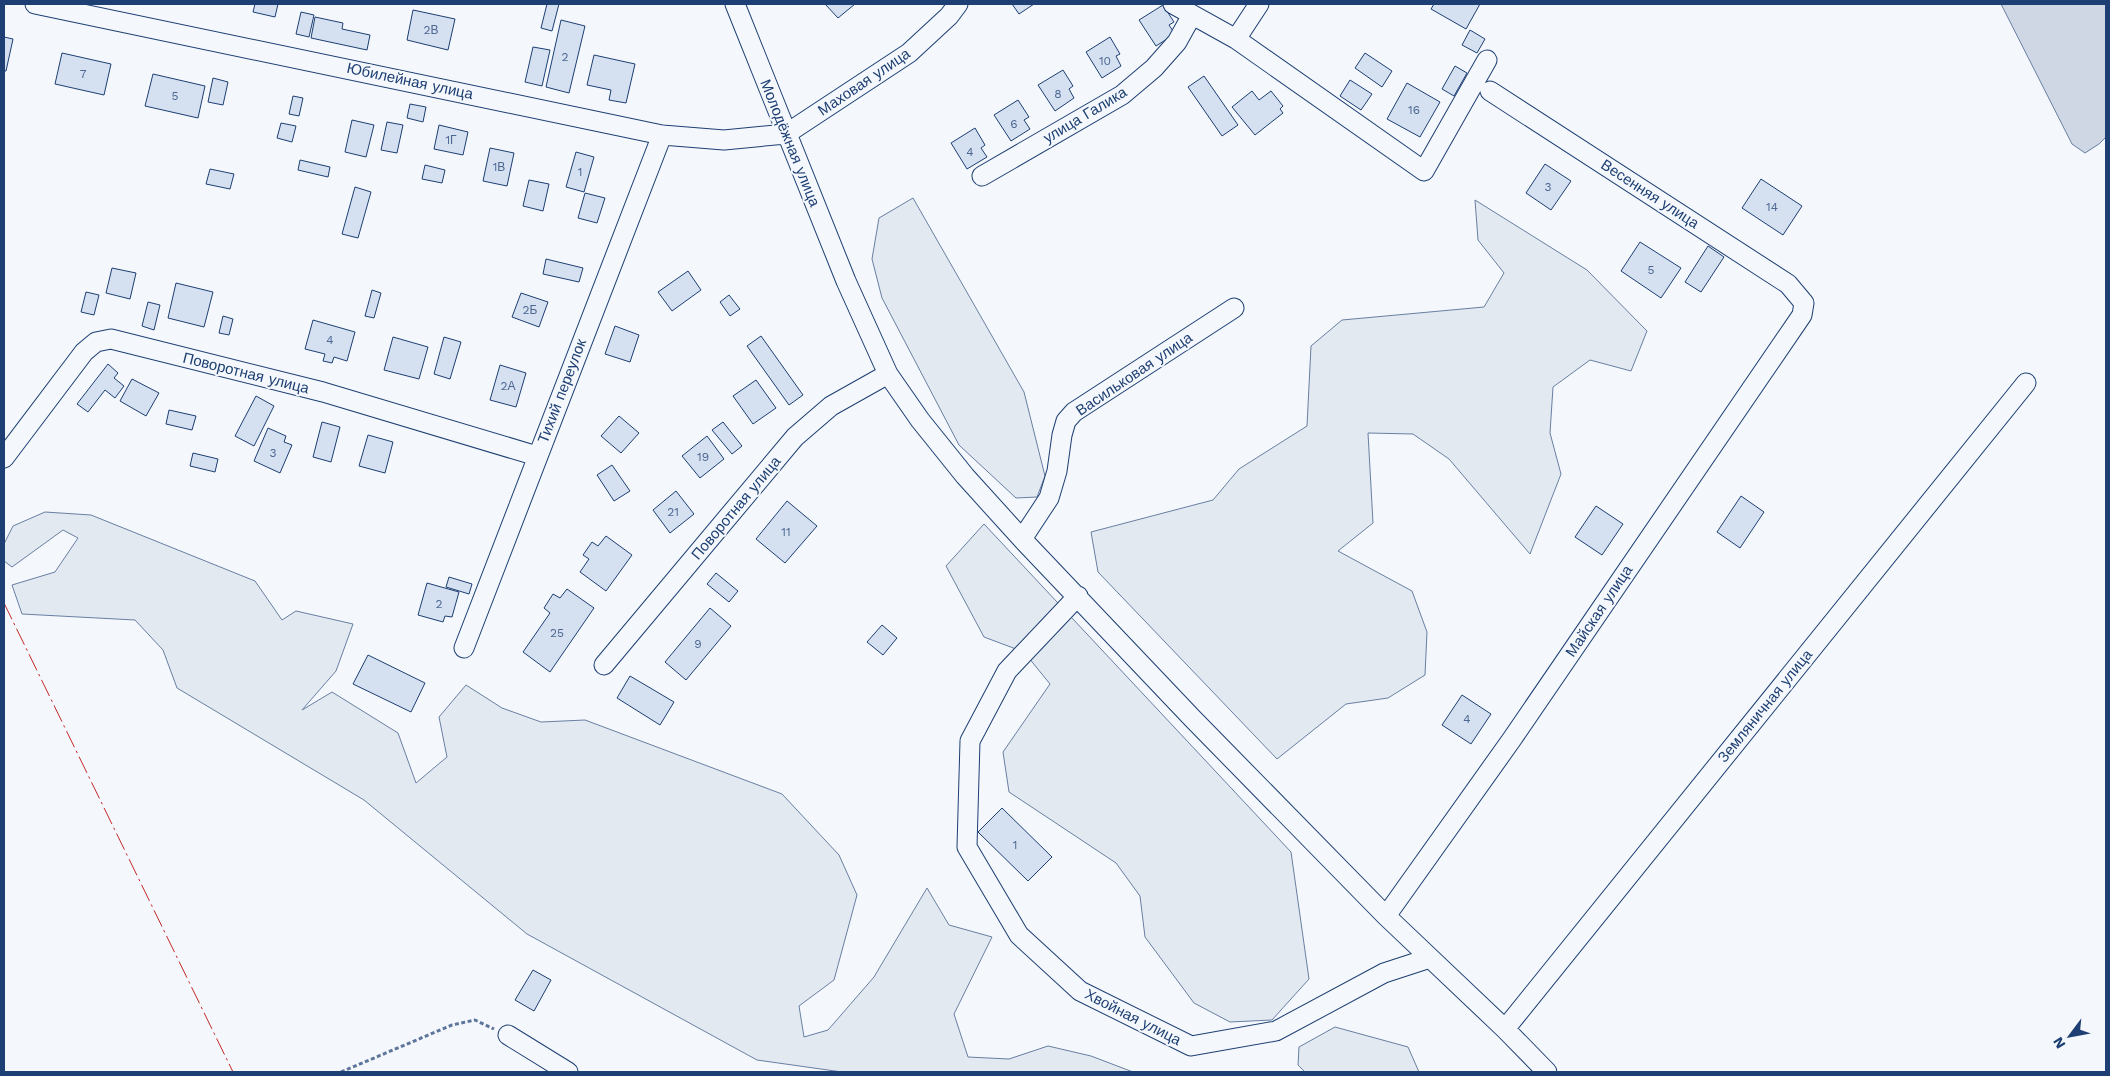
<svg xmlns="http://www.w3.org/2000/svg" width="2110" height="1076" font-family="'Work Sans',sans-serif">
  <rect width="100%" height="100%" fill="#f4f7fb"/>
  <path fill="#e3e9f0" stroke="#687fa3" d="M 913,198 L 1024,392 L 1045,476 L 1037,497 L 1016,498 L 959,445 L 882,298 L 872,259 L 879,218 Z
    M 1475,200 L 1587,270 L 1647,331 L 1631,371 L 1590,360 L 1553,387 L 1550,433 L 1561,474 L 1530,554 L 1449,459 L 1413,434 L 1368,433 L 1373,523 L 1338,551 L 1412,591 L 1427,632 L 1425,675 L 1388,698 L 1346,704 L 1277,759 L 1098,572 L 1091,532 L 1213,500 L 1239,469 L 1307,426 L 1311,346 L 1342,320 L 1484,307 L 1504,273 L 1478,240 Z
    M 45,512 L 91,515 L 255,581 L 282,620 L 296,611 L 353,624 L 336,671 L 302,710 L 332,692 L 398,733 L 416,783 L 447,757 L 439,717 L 466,685 L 502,708 L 541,722 L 585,720 L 782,794 L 839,855 L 857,895 L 834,980 L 799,1006 L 804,1037 L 828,1030 L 874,977 L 927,888 L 949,925 L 992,937 L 954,1014 L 968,1057 L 1009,1059 L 1048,1046 L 1091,1056 L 1133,1072 L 842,1072 L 757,1060 L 527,934 L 364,800 L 177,688 L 163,650 L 135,620 L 22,614 L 12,585 L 55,572 L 78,538 L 63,530 L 12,567 L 4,561 L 4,544 L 13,526 Z
    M 984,524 L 1291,852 L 1309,979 L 1272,1020 L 1230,1022 L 1194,1003 L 1145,937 L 1140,896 L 1116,863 L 1009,792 L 1003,752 L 1050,684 L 1024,652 L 984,637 L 946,566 Z
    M 1335,1027 L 1408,1047 L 1419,1072 L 1305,1072 L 1298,1065 L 1299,1047 Z"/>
  <path fill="#cfd7e4" stroke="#687fa3" d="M 2001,4 L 2106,4 L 2106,137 L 2099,144 L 2085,153 L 2072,144 Z"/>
  <path fill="#d5e0f0" stroke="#1d3f73" d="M 255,4 L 278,4 L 275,17 L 253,12 Z
    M 547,4 L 559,4 L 552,31 L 541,28 Z
    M 825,4 L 855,4 L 838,18 Z
    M 1012,4 L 1034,4 L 1019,14 Z
    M 1434,4 L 1480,4 L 1466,29 L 1431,9 Z
    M 1163,5 L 1174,22 L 1169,25 L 1175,34 L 1156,46 L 1139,20 Z
    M 413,10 L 455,19 L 448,50 L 407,40 Z
    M 301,12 L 314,15 L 309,37 L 296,34 Z
    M 315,17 L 343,23 L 342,29 L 370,35 L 367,50 L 311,38 Z
    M 561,20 L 585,26 L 569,93 L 546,87 Z
    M 1470,30 L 1485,39 L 1477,53 L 1462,45 Z
    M 4,37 L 13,39 L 6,71 L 4,71 Z
    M 1110,37 L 1120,54 L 1116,56 L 1121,66 L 1102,78 L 1086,52 Z
    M 533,47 L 550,50 L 542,86 L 525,82 Z
    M 62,53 L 111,64 L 104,95 L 55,84 Z
    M 1365,53 L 1392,71 L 1382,87 L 1355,68 Z
    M 594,55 L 635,64 L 626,103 L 609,100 L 611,90 L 587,85 Z
    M 1455,66 L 1467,73 L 1454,96 L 1442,89 Z
    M 1063,70 L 1073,86 L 1069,89 L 1074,98 L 1055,111 L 1038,85 Z
    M 153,74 L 205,86 L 198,118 L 145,106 Z
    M 1204,76 L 1238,125 L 1222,136 L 1188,87 Z
    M 213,78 L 228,82 L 223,105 L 208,102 Z
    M 1350,80 L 1372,94 L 1361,110 L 1340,96 Z
    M 1407,83 L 1440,102 L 1420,137 L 1387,119 Z
    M 1252,91 L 1259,100 L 1271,91 L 1283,106 L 1280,109 L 1283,113 L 1255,135 L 1232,107 Z
    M 293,96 L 303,98 L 299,116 L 289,114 Z
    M 1018,100 L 1029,117 L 1024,120 L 1030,129 L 1011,141 L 994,115 Z
    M 410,104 L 426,107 L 423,122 L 407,118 Z
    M 352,120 L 374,125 L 366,157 L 345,152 Z
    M 387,122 L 403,125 L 397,153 L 381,150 Z
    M 281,123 L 296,126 L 292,142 L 277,138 Z
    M 439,125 L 468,132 L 463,155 L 434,149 Z
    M 975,128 L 985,145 L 981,148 L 987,157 L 967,169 L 951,143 Z
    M 490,148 L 514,153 L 507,186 L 483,181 Z
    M 576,152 L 594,157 L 584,192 L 566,187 Z
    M 300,160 L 330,167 L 328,177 L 298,170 Z
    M 1545,164 L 1571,181 L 1551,210 L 1526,193 Z
    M 425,165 L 445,170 L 442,183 L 422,179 Z
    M 210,169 L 234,174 L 230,189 L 206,184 Z
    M 1761,179 L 1802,206 L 1783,235 L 1742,208 Z
    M 529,180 L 549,184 L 543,211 L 523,206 Z
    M 355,187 L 371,192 L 358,238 L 342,234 Z
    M 585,193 L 605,198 L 597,223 L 578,218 Z
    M 1640,242 L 1681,268 L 1661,298 L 1621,271 Z
    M 1708,246 L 1724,257 L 1701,292 L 1685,282 Z
    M 546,259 L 583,268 L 579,282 L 543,274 Z
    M 112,268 L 136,273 L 130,299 L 106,293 Z
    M 688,271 L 701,290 L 672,311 L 658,292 Z
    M 176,283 L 213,292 L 204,327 L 168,318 Z
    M 372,290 L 381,293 L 374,318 L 365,316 Z
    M 86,292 L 99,295 L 94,315 L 81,312 Z
    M 521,293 L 548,302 L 539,327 L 512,317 Z
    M 729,295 L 740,309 L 730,316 L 720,302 Z
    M 148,302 L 160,305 L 154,330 L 142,326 Z
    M 223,316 L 233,319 L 229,335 L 219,333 Z
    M 313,320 L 355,332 L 347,361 L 334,357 L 332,363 L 323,361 L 325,354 L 305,349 Z
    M 615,326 L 639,335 L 630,362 L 605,354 Z
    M 761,336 L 803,395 L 789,405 L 747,346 Z
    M 393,337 L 428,347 L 419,379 L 384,370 Z
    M 444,337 L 461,342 L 450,379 L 434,374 Z
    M 108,364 L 118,373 L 114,378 L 124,386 L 115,398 L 105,390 L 88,412 L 77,404 Z
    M 500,365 L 526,373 L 516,407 L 490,400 Z
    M 132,379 L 159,393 L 146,416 L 120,401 Z
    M 756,380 L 776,408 L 753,424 L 733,396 Z
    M 256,396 L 274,406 L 254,446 L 235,436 Z
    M 169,410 L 196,416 L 192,430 L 166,424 Z
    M 619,416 L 639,433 L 621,453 L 601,436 Z
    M 322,422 L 340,427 L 331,462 L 313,457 Z
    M 723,422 L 742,446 L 732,454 L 712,430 Z
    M 268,428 L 286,436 L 284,442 L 292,445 L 280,473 L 254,461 Z
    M 368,435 L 393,442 L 385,473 L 359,466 Z
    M 707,436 L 724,459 L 700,478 L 682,456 Z
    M 193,453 L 218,459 L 215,472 L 190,466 Z
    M 612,465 L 630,491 L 614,501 L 597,475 Z
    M 676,491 L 694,514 L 670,533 L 653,510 Z
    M 1741,496 L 1764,512 L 1740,548 L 1717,532 Z
    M 787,501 L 817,526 L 785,563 L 756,539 Z
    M 1596,506 L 1623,524 L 1602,555 L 1575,537 Z
    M 606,536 L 632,555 L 606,591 L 580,572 L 589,559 L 583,555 L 592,542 L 598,546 Z
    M 716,573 L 738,591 L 729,602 L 707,584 Z
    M 449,577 L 472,584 L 469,594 L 446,587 Z
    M 427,583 L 459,592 L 452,617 L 445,616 L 443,622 L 418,615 Z
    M 567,589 L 594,608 L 550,672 L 523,652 L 550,613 L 544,608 L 553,594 L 560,598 Z
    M 710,608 L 731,626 L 686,680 L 665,662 Z
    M 882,625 L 897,638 L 883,655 L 867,642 Z
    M 368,655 L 425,683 L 411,712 L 353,684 Z
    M 630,676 L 674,702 L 660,725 L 617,698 Z
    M 1462,695 L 1491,714 L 1471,744 L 1442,725 Z
    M 1002,808 L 1052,857 L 1028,881 L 978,832 Z
    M 533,970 L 551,980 L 534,1011 L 515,1000 Z"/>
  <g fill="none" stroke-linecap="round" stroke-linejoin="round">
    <g stroke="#1d3f73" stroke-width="21">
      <path id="minor" d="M 35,4 L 662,135 L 724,140 L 786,134 L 909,53 L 949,16 L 958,4
        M 735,4 L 846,281 L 888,374 L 920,420 L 965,476 L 1022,539 L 1193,719 L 1386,916 L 1505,1029 L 1547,1072
        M 1173,4 L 1236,39 L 1424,171 L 1487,60
        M 1236,39 L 1259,4
        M 982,176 L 1122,95 L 1154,68 L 1177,42 L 1192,15
        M 4,458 L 84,352 L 96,342 L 111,339 L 323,392 L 537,456
        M 1022,539 L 1049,498 L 1057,471 L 1062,435 L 1066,421 L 1074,412 L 1234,308
        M 1078,596 L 1007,671 L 970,741 L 967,847 L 1019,935 L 1080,991 L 1191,1046 L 1276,1031 L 1384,973 L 1430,958
        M 464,648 L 662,135
        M 604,665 L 795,437 L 831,406 L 888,374
        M 1386,916 L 1512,739 L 1802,315 L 1804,303 L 1788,284 L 1490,91
        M 1505,1029 L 2026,383
        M 508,1035 L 568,1072"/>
    </g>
    <path stroke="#5e769c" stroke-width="3" stroke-dasharray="4 2.5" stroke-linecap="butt" d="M 341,1072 L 452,1025 L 475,1020 L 494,1029"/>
    <use href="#minor" stroke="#f4f7fb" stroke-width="19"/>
    <path stroke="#c62828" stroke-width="1" stroke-dasharray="18 4 2.5 4" stroke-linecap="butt" d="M 4,603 L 233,1072"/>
  </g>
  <g text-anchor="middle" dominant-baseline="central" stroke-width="4" stroke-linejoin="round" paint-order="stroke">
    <g font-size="12" fill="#4b6792">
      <text x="431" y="30">2В</text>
      <text x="565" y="57">2</text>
      <text x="1105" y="61">10</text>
      <text x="83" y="74">7</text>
      <text x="1058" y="94">8</text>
      <text x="175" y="96">5</text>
      <text x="1414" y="110">16</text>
      <text x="1014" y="124">6</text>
      <text x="451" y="140">1Г</text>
      <text x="970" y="152">4</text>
      <text x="499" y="167">1В</text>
      <text x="580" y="172">1</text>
      <text x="1548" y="187">3</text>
      <text x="1772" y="207">14</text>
      <text x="1651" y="270">5</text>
      <text x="530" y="310">2Б</text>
      <text x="330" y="340">4</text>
      <text x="508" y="386">2А</text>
      <text x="273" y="453">3</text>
      <text x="703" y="457">19</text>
      <text x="673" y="512">21</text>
      <text x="786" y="532">11</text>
      <text x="439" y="604">2</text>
      <text x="557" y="633">25</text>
      <text x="698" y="644">9</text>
      <text x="1467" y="719">4</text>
      <text x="1015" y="845">1</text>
    </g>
    <g font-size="15" fill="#1d3f73" stroke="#f4f7fb">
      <text transform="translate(410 81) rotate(12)">Юбилейная улица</text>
      <text transform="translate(864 82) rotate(-34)">Маховая улица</text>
      <text transform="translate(1085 115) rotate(-31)">улица Галика</text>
      <text transform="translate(790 143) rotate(68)">Молодёжная улица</text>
      <text transform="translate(1650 194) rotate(33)">Весенняя улица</text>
      <text transform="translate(246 373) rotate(14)">Поворотная улица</text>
      <text transform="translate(1134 374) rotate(-34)">Васильковая улица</text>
      <text transform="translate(562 391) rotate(-69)">Тихий переулок</text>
      <text transform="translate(736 508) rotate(-50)">Поворотная улица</text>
      <text transform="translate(1599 611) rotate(-56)">Майская улица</text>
      <text transform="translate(1765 706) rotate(-51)">Земляничная улица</text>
      <text transform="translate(1133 1017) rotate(27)">Хвойная улица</text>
    </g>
  </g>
  <rect width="2110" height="1076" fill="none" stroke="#1d3f73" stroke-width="10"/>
  <g transform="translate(2070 1036) rotate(238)" stroke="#f4f7fb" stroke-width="4" paint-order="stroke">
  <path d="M0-4L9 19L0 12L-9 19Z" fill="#1d3f73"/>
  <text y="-8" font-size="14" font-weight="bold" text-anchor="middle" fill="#1d3f73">N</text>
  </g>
</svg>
